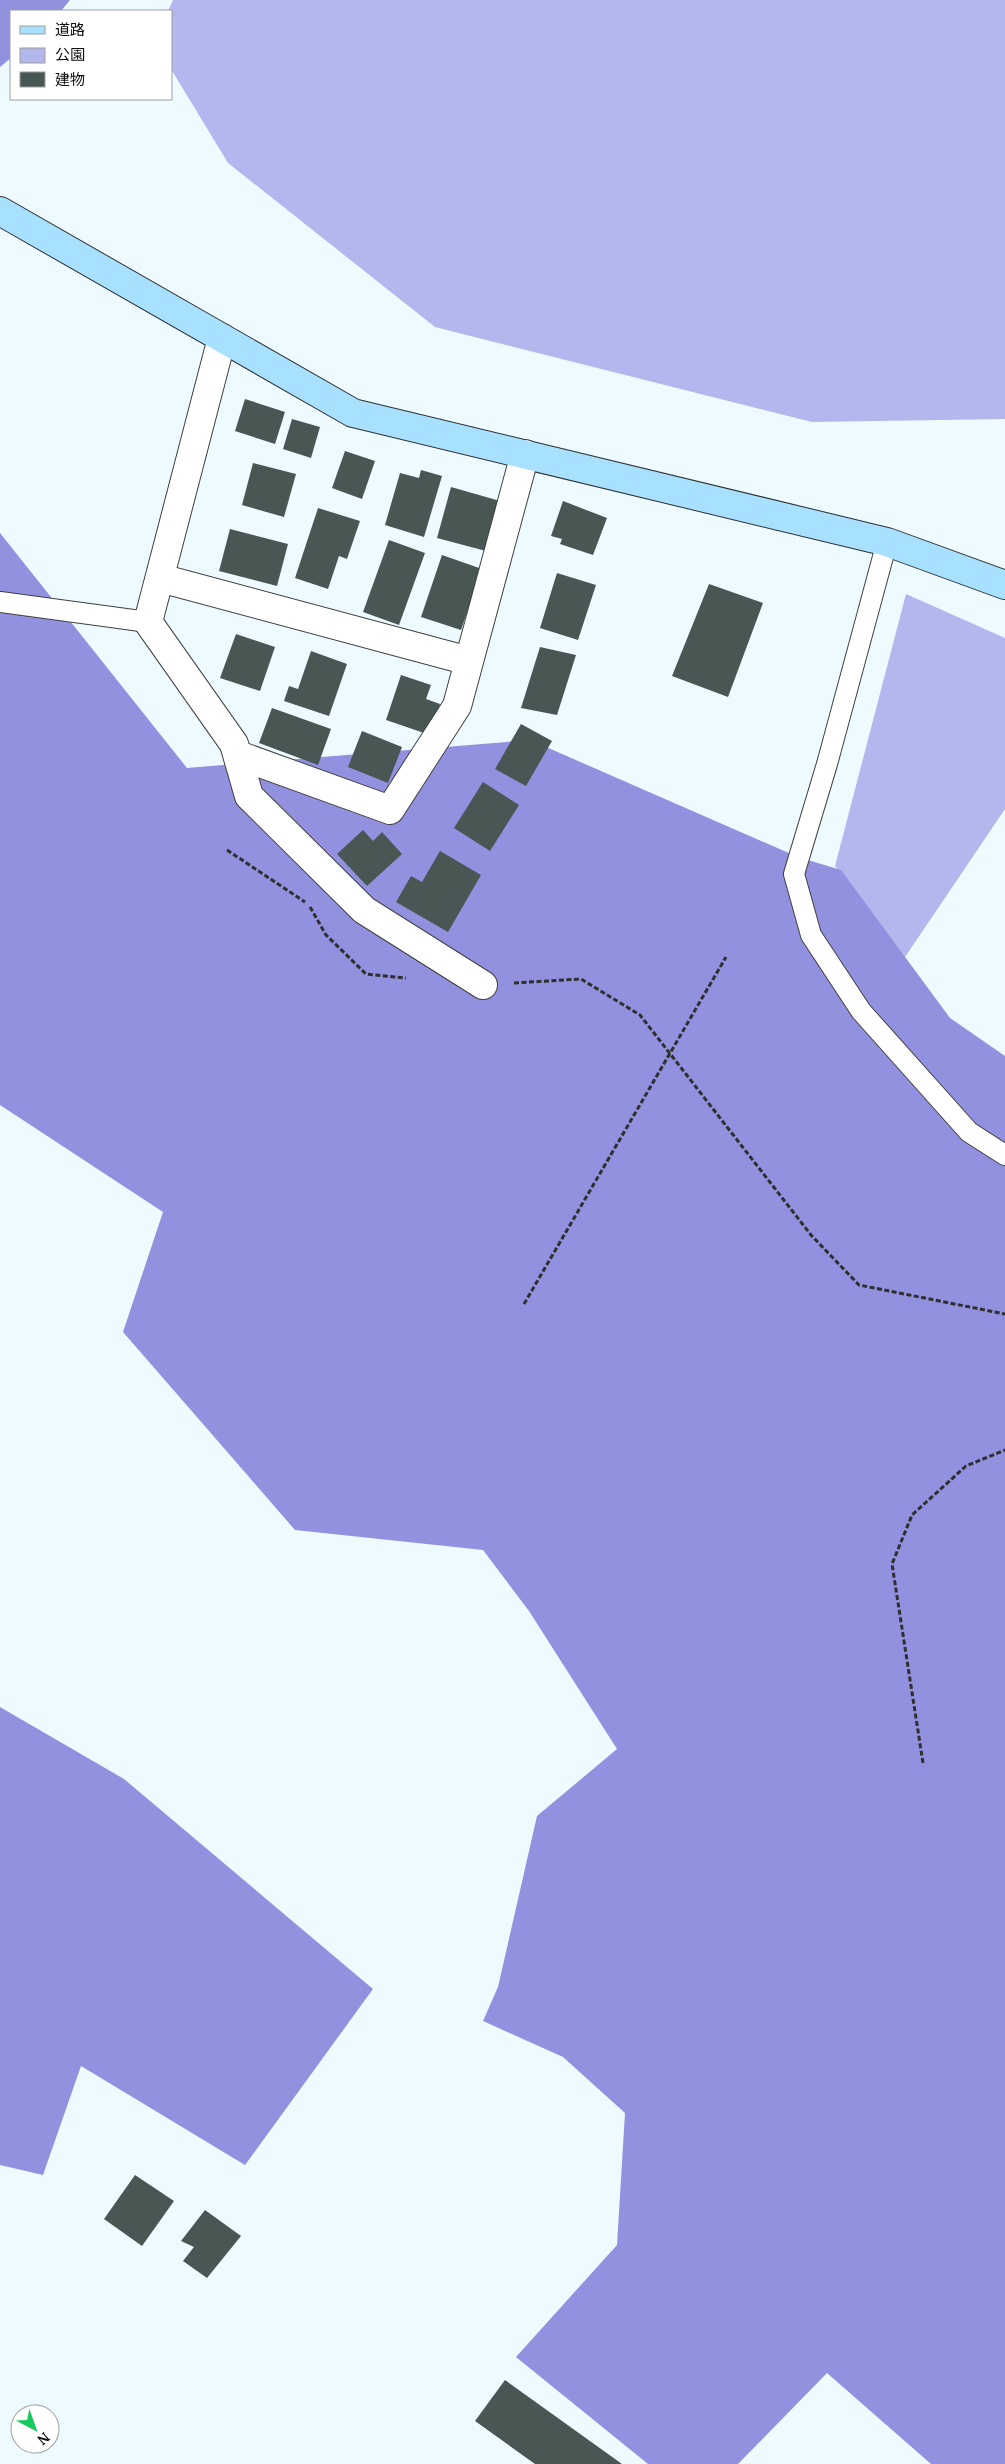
<svg xmlns="http://www.w3.org/2000/svg" width="1005" height="2464" font-family="'PT Serif','Noto Sans JP',serif">
  <rect width="100%" height="100%" fill="#edfaff"/>
  <path fill="#b3b7ed" d="M 173,0 L 1005,0 L 1005,419 L 812,422 L 435,327 L 228,163 L 171,69 L 171,11 L 168,11 Z
    M 906,594 L 1005,638 L 1005,809 L 905,957 L 835,866 Z"/>
  <path fill="#9191df" d="M 0,0 L 70,0 L 61,11 L 11,11 L 11,58 L 0,67 Z
    M 0,533 L 187,768 L 530,740 L 798,857 L 841,870 L 950,1018 L 1005,1056 L 1005,2464 L 931,2464 L 827,2373 L 738,2464 L 648,2464 L 516,2357 L 617,2245 L 625,2113 L 563,2057 L 483,2021 L 498,1987 L 537,1816 L 617,1749 L 529,1611 L 483,1550 L 295,1530 L 123,1332 L 163,1212 L 0,1105 Z
    M 0,1707 L 124,1779 L 373,1989 L 245,2165 L 81,2066 L 43,2175 L 0,2165 Z"/>
  <path fill="#485654" d="M 245,399 L 285,412 L 275,444 L 235,431 Z
    M 292,419 L 320,427 L 311,458 L 283,449 Z
    M 345,451 L 375,461 L 362,499 L 332,488 Z
    M 253,463 L 296,474 L 284,517 L 242,505 Z
    M 421,470 L 442,476 L 424,537 L 385,525 L 400,473 L 419,478 Z
    M 451,487 L 500,501 L 486,551 L 437,538 Z
    M 563,501 L 607,518 L 593,555 L 560,544 L 562,539 L 551,536 Z
    M 318,508 L 360,521 L 347,559 L 339,556 L 328,589 L 295,578 Z
    M 230,529 L 288,544 L 277,586 L 219,571 Z
    M 389,540 L 425,553 L 399,625 L 363,612 Z
    M 442,555 L 482,569 L 461,630 L 421,617 Z
    M 557,573 L 596,585 L 578,640 L 540,628 Z
    M 709,584 L 763,603 L 728,697 L 672,676 Z
    M 236,634 L 275,647 L 260,691 L 220,678 Z
    M 540,647 L 576,655 L 557,715 L 521,708 Z
    M 311,651 L 347,664 L 329,716 L 284,701 L 289,686 L 298,689 Z
    M 401,675 L 431,685 L 426,699 L 440,704 L 430,735 L 386,720 Z
    M 272,708 L 331,729 L 318,765 L 259,743 Z
    M 521,724 L 552,741 L 526,786 L 495,769 Z
    M 362,731 L 402,747 L 388,783 L 348,767 Z
    M 483,782 L 519,805 L 490,851 L 454,828 Z
    M 363,830 L 373,841 L 382,832 L 402,854 L 367,886 L 337,854 Z
    M 440,851 L 481,875 L 448,932 L 396,902 L 411,876 L 422,882 Z
    M 135,2175 L 174,2201 L 142,2246 L 104,2219 Z
    M 205,2210 L 241,2236 L 207,2278 L 183,2261 L 194,2247 L 181,2241 Z
    M 505,2380 L 622,2464 L 535,2464 L 475,2421 Z"/>
  <g fill="none" stroke-linecap="round" stroke-linejoin="round">
    <g stroke="#404040" stroke-width="22">
      <path id="lane" d="M 887,542 L 827,764 L 794,874 L 811,935 L 861,1011 L 969,1132 L 1005,1155
        M 0,602 L 148,622"/>
    </g>
    <g stroke="#404040" stroke-width="30">
      <path id="street" d="M 222,338 L 148,622 L 234,744 L 249,796 L 364,910 L 483,985
        M 160,578 L 469,661
        M 238,755 L 390,810 L 457,706 L 525,454"/>
    </g>
    <g stroke="#2f2f2f" stroke-width="30">
      <path id="secondary" d="M 0,211 L 353,413 L 887,542 L 1005,585"/>
    </g>
    <path stroke="#2f2f2f" stroke-width="3" stroke-dasharray="5 2.5" stroke-linecap="butt" d="M 227,850 L 305,902
      M 310,907 L 326,935 L 366,974 L 406,978
      M 514,983 L 581,979 L 640,1015 L 811,1235 L 859,1285 L 1005,1314
      M 923,1763 L 892,1564 L 912,1515 L 966,1466 L 1005,1450"/>
    <use href="#lane" stroke="#fff" stroke-width="20"/>
    <use href="#street" stroke="#fff" stroke-width="28"/>
    <use href="#secondary" stroke="#a8e1ff" stroke-width="28"/>
    <path stroke="#2f2f2f" stroke-width="3" stroke-dasharray="5 2.5" stroke-linecap="butt" d="M 524,1304 L 726,957"/>
  </g>
  <rect x="10" y="10" width="162" height="90" fill="#ffffff" stroke="#9e9e9e"/>
  <rect x="20" y="26" width="25" height="8" fill="#a8e1ff" stroke="#9e9e9e"/>
  <text x="55" y="35" font-size="15" fill="#0d0d0d">道路</text>
  <rect x="20" y="48" width="25" height="15" fill="#b3b7ed" stroke="#9e9e9e"/>
  <text x="55" y="60" font-size="15" fill="#0d0d0d">公園</text>
  <rect x="20" y="72" width="25" height="15" fill="#485654" stroke="#9e9e9e"/>
  <text x="55" y="85" font-size="15" fill="#0d0d0d">建物</text>
  <g transform="translate(35 2429) rotate(139)"><circle r="24" fill="#ffffff" stroke="#9e9e9e"/>
  <path d="M0-4L9 19L0 12L-9 19Z" fill="#19c85f"/>
  <text y="-8" font-size="14" font-weight="bold" text-anchor="middle" fill="#0d0d0d">N</text>
  </g>
</svg>
